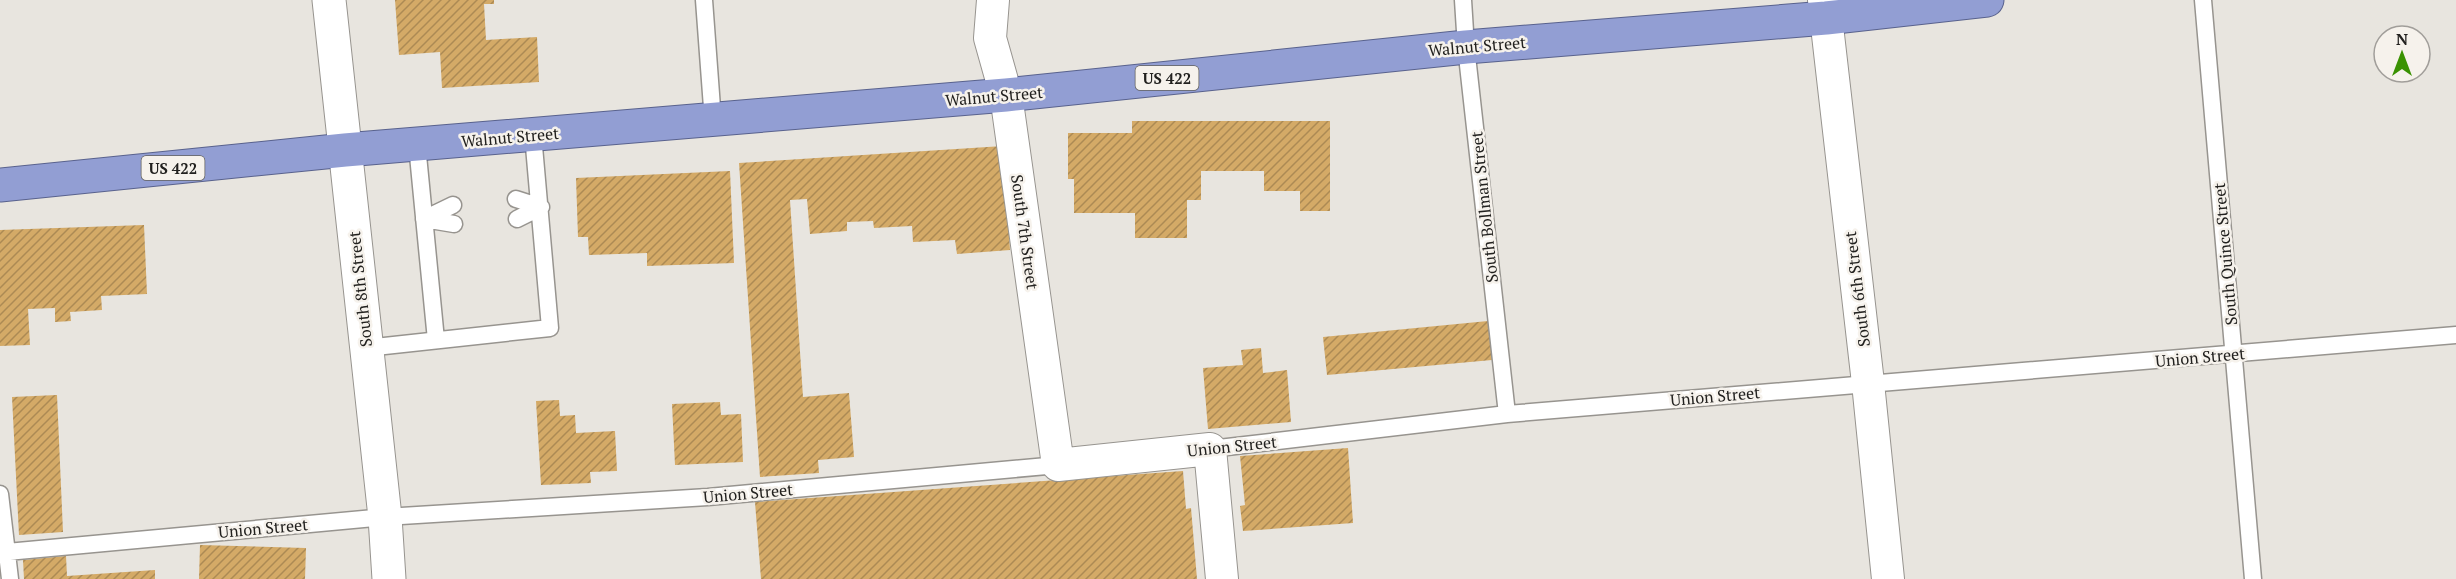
<svg xmlns="http://www.w3.org/2000/svg" width="2456" height="579" font-family="'PT Serif',serif">
  <defs>
    <pattern id="building-hatch" width="6" height="6" patternUnits="userSpaceOnUse" patternTransform="scale(1.5)"><rect width="6" height="6" fill="#d4aa67"/><path d="M-1 1l2-2M0 6l6-6M5 7l2-2" fill="none" stroke="#ac8a54"/></pattern>
  </defs>
  <rect width="100%" height="100%" fill="#e8e5df"/>
  <path fill="url(#building-hatch)" d="M 395,0 L 494,0 L 494,4 L 484,4 L 486,40 L 537,37 L 539,82 L 442,88 L 440,52 L 399,55 Z
    M 1132,121 L 1330,121 L 1330,211 L 1300,211 L 1300,191 L 1264,191 L 1264,171 L 1201,171 L 1201,200 L 1187,200 L 1187,238 L 1135,238 L 1135,213 L 1074,213 L 1074,179 L 1068,179 L 1068,133 L 1132,133 Z
    M 1003,146 L 1010,250 L 957,254 L 955,240 L 913,242 L 912,226 L 874,228 L 873,221 L 847,222 L 847,231 L 810,234 L 807,199 L 790,200 L 803,397 L 849,393 L 854,457 L 818,460 L 819,473 L 760,477 L 739,163 Z
    M 730,171 L 734,263 L 647,266 L 647,253 L 589,255 L 588,237 L 578,237 L 576,178 Z
    M 144,225 L 147,294 L 101,296 L 102,310 L 70,312 L 71,321 L 55,322 L 55,308 L 28,309 L 30,345 L 0,346 L 0,230 Z
    M 1488,321 L 1492,360 L 1327,375 L 1323,337 Z
    M 1261,348 L 1263,373 L 1287,370 L 1291,422 L 1208,429 L 1203,368 L 1243,365 L 1241,350 Z
    M 57,395 L 63,532 L 19,535 L 12,397 Z
    M 559,400 L 560,416 L 575,415 L 576,433 L 615,431 L 617,471 L 590,472 L 591,483 L 541,485 L 536,401 Z
    M 720,402 L 721,415 L 741,414 L 743,462 L 675,465 L 672,404 Z
    M 1348,448 L 1353,523 L 1243,531 L 1240,506 L 1245,505 L 1240,456 Z
    M 1183,471 L 1186,509 L 1191,508 L 1197,579 L 761,579 L 755,502 Z
    M 200,545 L 306,548 L 305,579 L 199,579 Z
    M 66,556 L 67,576 L 155,570 L 155,579 L 24,579 L 23,560 Z"/>
  <g fill="none" stroke-linecap="round" stroke-linejoin="round">
    <g stroke="#97948f" stroke-width="19">
      <path id="service" d="M 704,0 L 713,121
        M 1463,0 L 1466,47 L 1507,414
        M 2203,0 L 2253,579
        M 417,145 L 436,340
        M 516,199 L 541,207 L 517,219
        M 453,205 L 424,219 L 454,224
        M 366,348 L 550,328 L 533,135
        M 1210,449 L 1507,414 L 2456,335
        M 0,494 L 10,579
        M 7,552 L 385,517 L 708,497 L 1058,465"/>
    </g>
    <g stroke="#97948f" stroke-width="34">
      <path id="minor" d="M 993,0 L 990,38 L 1006,95 L 1058,465 L 1210,449 L 1222,579
        M 1824,0 L 1868,383 L 1888,579"/>
    </g>
    <g stroke="#97948f" stroke-width="35">
      <path id="tertiary" d="M 329,0 L 385,517 L 389,579"/>
    </g>
    <g stroke="#59628d" stroke-width="35">
      <path id="trunk" d="M 0,185 L 345,150 L 1006,95 L 1466,47 L 1826,18 L 1987,0"/>
    </g>
    <use href="#service" stroke="#fff" stroke-width="16"/>
    <use href="#minor" stroke="#fff" stroke-width="32"/>
    <use href="#tertiary" stroke="#fff" stroke-width="33"/>
    <use href="#trunk" stroke="#929ed3" stroke-width="33"/>
  </g>
  <g text-anchor="middle" dominant-baseline="central" stroke-width="5" stroke-linejoin="round" paint-order="stroke">
    <g fill="#f6f2ec" stroke="#62605c" stroke-width="1.5">
      <rect x="1135.5" y="66" width="63" height="24" rx="4.5"/>
      <rect x="141.5" y="156" width="63" height="24" rx="4.5"/>
    </g>
    <g font-size="15" font-weight="bold" fill="#22211f">
      <text x="1167" y="78">US 422</text>
      <text x="173" y="168">US 422</text>
    </g>
    <g font-size="16" fill="#22211f" stroke="#f6f2ec">
      <text transform="translate(1477 46) rotate(-5)">Walnut Street</text>
      <text transform="translate(994 96) rotate(-5)">Walnut Street</text>
      <text transform="translate(510 137) rotate(-5)">Walnut Street</text>
      <text transform="translate(1484 207) rotate(-96)">South Bollman Street</text>
      <text transform="translate(1025 232) rotate(82)">South 7th Street</text>
      <text transform="translate(2225 254) rotate(-95)">South Quince Street</text>
      <text transform="translate(360 289) rotate(-96)">South 8th Street</text>
      <text transform="translate(1857 289) rotate(-97)">South 6th Street</text>
      <text transform="translate(2200 357) rotate(-5)">Union Street</text>
      <text transform="translate(1715 396) rotate(-5)">Union Street</text>
      <text transform="translate(1232 446) rotate(-6)">Union Street</text>
      <text transform="translate(748 493) rotate(-5)">Union Street</text>
      <text transform="translate(263 528) rotate(-5)">Union Street</text>
    </g>
  </g>
  <g transform="translate(2402 54)"><circle r="28" fill="#f6f2ec" stroke="#a19e9a" stroke-width="1.5"/>
  <path d="M0-4.5L10 22L0 15L-10 22Z" fill="#3a9202"/>
  <text y="-9" font-size="16" font-weight="bold" text-anchor="middle" fill="#22211f">N</text>
  </g>
</svg>
